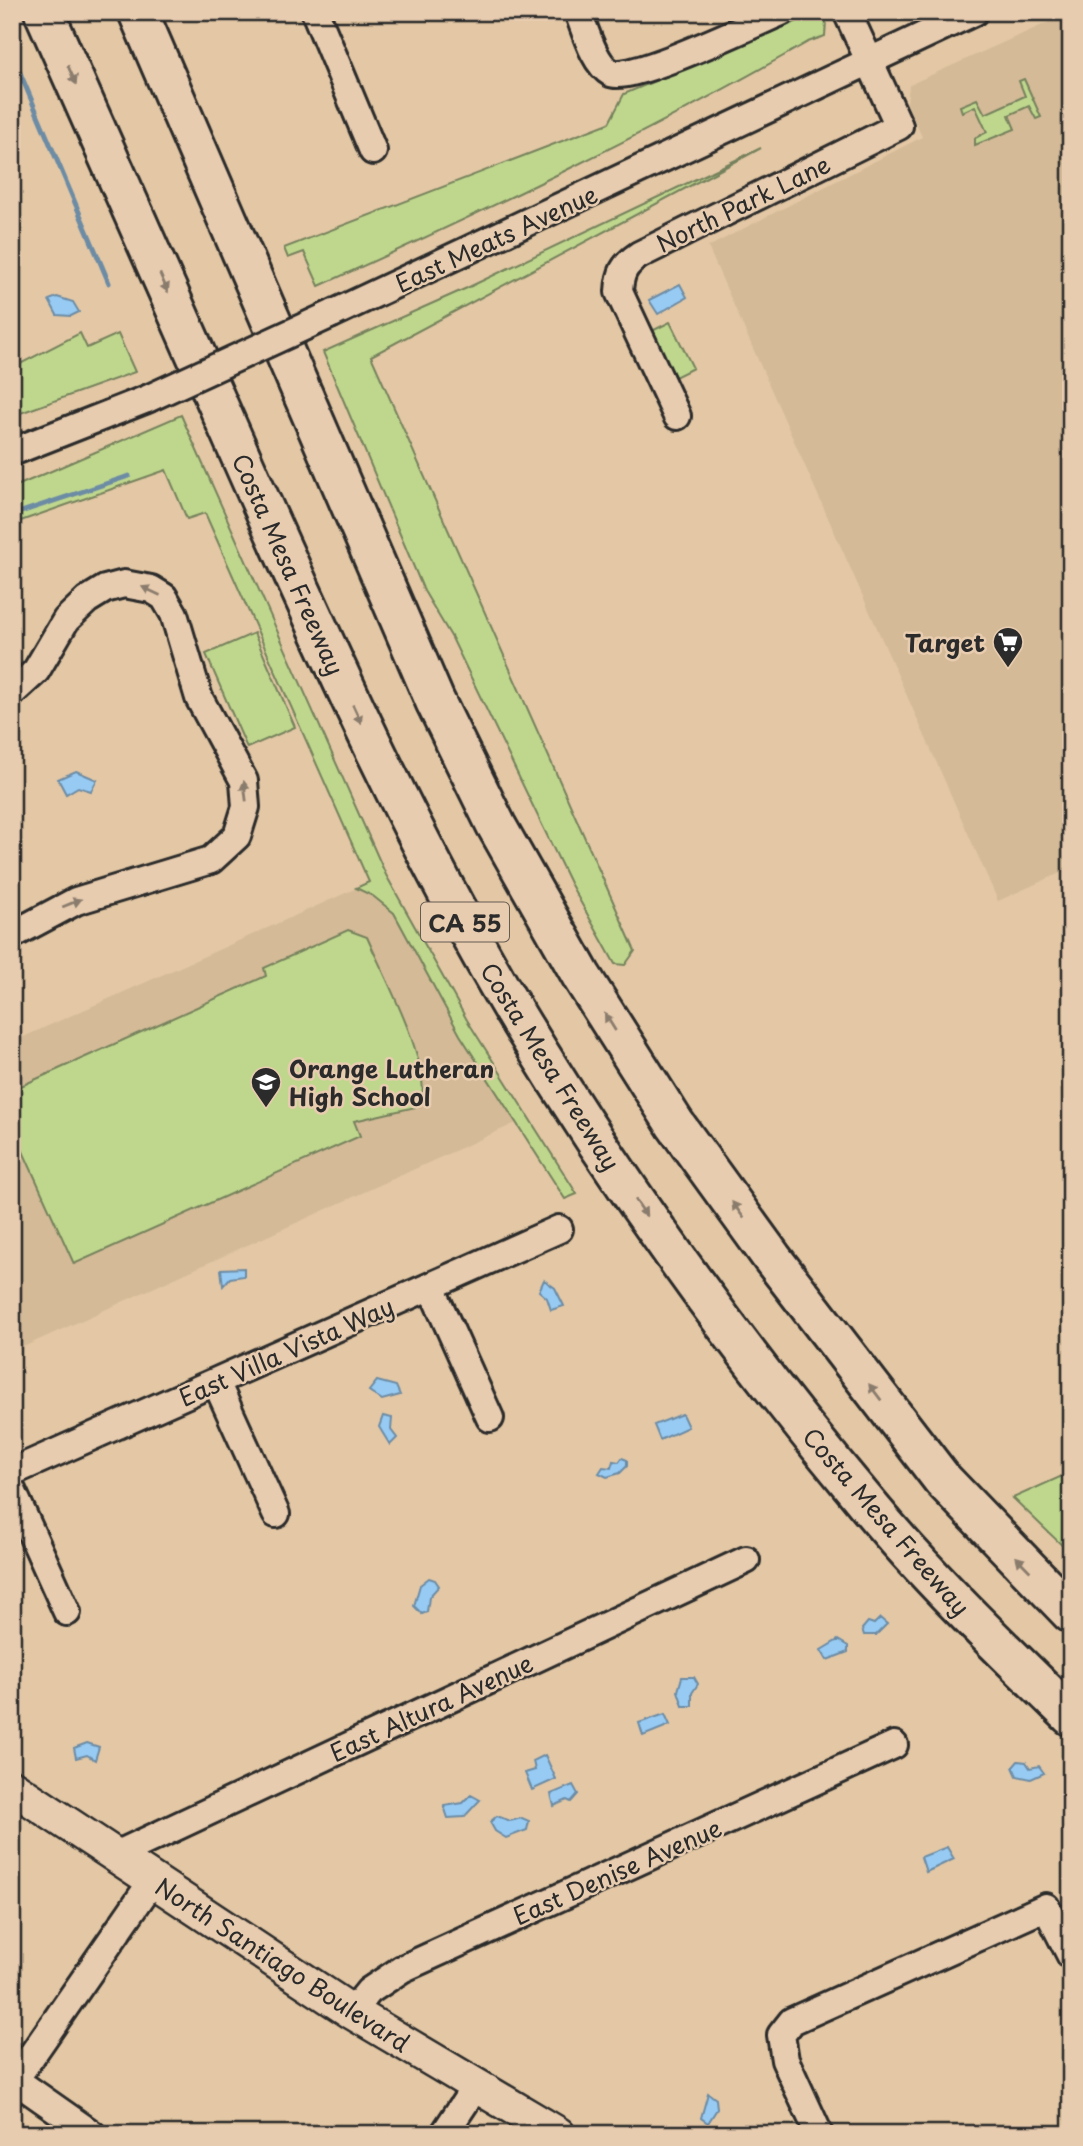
<svg xmlns="http://www.w3.org/2000/svg" width="1083" height="2146" font-family="'Playpen Sans',sans-serif">
  <rect width="100%" height="100%" fill="#e4c8a5"/>
  <filter id="ink" filterUnits="userSpaceOnUse"><feTurbulence type="fractalNoise" baseFrequency=".0143" numOctaves="2"/><feDisplacementMap in="SourceGraphic" scale="14" xChannelSelector="R" yChannelSelector="G"/><feConvolveMatrix kernelMatrix="1 2 1 2 8 2 1 2 1" color-interpolation-filters="sRGB"/></filter>
  <g filter="url(#ink)">
    <path fill="#d4ba97" d="M 1071,12 L 1071,868 L 998,901 L 708,247 L 922,137 L 907,103 L 909,85 Z
      M 386,875 L 467,1020 L 527,1118 L 12,1352 L 12,1042 Z"/>
    <path fill="#bfd78d" stroke="#75815c" stroke-width="2" d="M 812,15 L 814,19 L 826,21 L 825,36 L 808,42 C 650,133 485,211 319,286 L 304,252 L 288,258 L 284,248 L 609,123 L 624,94 Z
      M 1024,79 L 1041,117 L 1036,119 L 1029,106 L 1009,115 L 1015,129 L 975,145 L 975,138 L 987,132 L 975,106 L 962,112 L 960,106 L 977,99 L 985,114 L 1025,96 L 1019,81 Z
      M 761,148 L 371,356 L 635,951 L 625,965 L 615,964 L 570,883 L 452,638 L 424,591 L 323,352 L 467,288 Z
      M 670,322 L 693,368 L 675,377 L 652,331 Z
      M 80,333 L 87,348 L 118,334 L 135,372 L 12,416 L 12,368 Z
      M 181,415 L 386,875 L 467,1020 L 577,1194 L 565,1199 L 460,1035 L 394,913 L 373,896 L 356,888 L 369,882 L 205,513 L 187,519 L 166,470 L 12,524 L 12,488 Z
      M 254,633 L 295,727 L 247,748 L 206,654 Z
      M 348,930 L 367,937 C 383,974 435,1069 420,1106 L 354,1121 L 360,1136 L 74,1264 L 12,1127 L 12,1090 L 266,976 L 264,968 Z
      M 1071,1472 L 1071,1554 L 1013,1498 Z"/>
    <path fill="#97cbf4" stroke="#6c8ba4" stroke-width="2" d="M 680,284 L 687,297 L 658,314 L 649,300 Z
      M 57,297 L 73,302 L 79,312 L 71,316 L 57,315 L 49,300 Z
      M 76,771 L 97,780 L 91,791 L 78,787 L 66,794 L 58,779 Z
      M 244,1268 L 244,1276 L 230,1278 L 223,1286 L 221,1269 Z
      M 544,1280 L 555,1288 L 564,1306 L 551,1310 L 547,1298 L 539,1291 Z
      M 377,1381 L 396,1386 L 400,1395 L 382,1400 L 369,1391 Z
      M 682,1414 L 688,1427 L 660,1440 L 654,1425 Z
      M 383,1416 L 392,1418 L 391,1430 L 397,1438 L 390,1445 L 379,1427 Z
      M 622,1458 L 627,1460 L 627,1466 L 620,1473 L 607,1477 L 599,1473 L 603,1467 L 611,1468 L 613,1461 L 619,1462 Z
      M 429,1578 L 435,1580 L 439,1586 L 429,1597 L 427,1612 L 422,1614 L 414,1606 L 420,1585 Z
      M 880,1618 L 887,1624 L 876,1635 L 864,1635 L 862,1629 L 868,1622 L 874,1624 Z
      M 838,1640 L 848,1646 L 848,1652 L 827,1660 L 821,1650 Z
      M 682,1677 L 694,1677 L 698,1684 L 692,1693 L 692,1706 L 683,1706 L 678,1691 Z
      M 665,1714 L 670,1725 L 643,1736 L 639,1723 Z
      M 87,1743 L 99,1747 L 95,1760 L 87,1755 L 76,1758 L 74,1748 Z
      M 545,1755 L 556,1779 L 532,1790 L 525,1773 L 535,1770 L 533,1761 Z
      M 1018,1761 L 1026,1762 L 1030,1768 L 1039,1766 L 1044,1773 L 1031,1779 L 1017,1776 L 1013,1767 Z
      M 573,1785 L 578,1794 L 571,1802 L 567,1800 L 554,1806 L 551,1794 Z
      M 471,1795 L 480,1800 L 464,1817 L 448,1818 L 444,1806 L 463,1803 Z
      M 497,1816 L 510,1821 L 522,1818 L 529,1821 L 527,1830 L 506,1838 L 495,1831 L 490,1822 Z
      M 947,1847 L 954,1859 L 926,1872 L 921,1857 Z
      M 708,2093 L 716,2099 L 717,2109 L 708,2123 L 701,2118 Z"/>
    <g fill="none" stroke-linecap="round" stroke-linejoin="round">
      <path stroke="#6c8ba4" stroke-width="5" d="M 12,54 L 109,283
        M 12,515 L 129,476"/>
      <g stroke="#2b2b2b" stroke-width="32">
        <path id="minor" d="M 315,12 L 373,151
          M 578,12 C 585,29 594,64 611,73 C 630,83 755,23 781,12
          M 332,314 L 974,12
          M 677,416 L 619,292 C 620,273 624,265 639,255 L 899,126 L 847,12
          M 12,452 L 147,399
          M 12,693 L 36,671 L 66,620 L 87,600 L 105,589 L 124,584 L 151,589 L 164,597 L 174,614 L 199,698 L 244,781 L 246,807 L 237,836 L 211,860 L 76,901 L 12,935
          M 431,1287 L 490,1418
          M 216,1382 L 276,1514
          M 12,1472 L 559,1229
          M 12,1490 L 67,1612
          M 116,1855 L 746,1560
          M 352,2012 L 369,1991 L 402,1969 L 894,1745
          M 15,2080 L 92,2134
          M 12,2084 L 153,1880
          M 444,2134 L 476,2086
          M 819,2134 L 785,2060 L 781,2035 L 792,2021 L 1046,1907 L 1071,1956"/>
      </g>
      <g stroke="#2b2b2b" stroke-width="38">
        <path id="major" d="M 12,1787 L 352,2012 L 558,2134"/>
      </g>
      <g stroke="#2b2b2b" stroke-width="44">
        <path id="highway" d="M 44,12 C 114,169 183,325 252,482 C 333,663 414,844 516,1015 C 620,1187 739,1351 868,1505 C 930,1580 1001,1648 1071,1716
          M 138,12 L 435,701 L 496,825 L 582,977 L 675,1124 L 772,1258 L 942,1479 L 1071,1613"/>
      </g>
      <use href="#minor" stroke="#e8ccaf" stroke-width="26"/>
      <use href="#major" stroke="#e8ccaf" stroke-width="33"/>
      <use href="#highway" stroke="#e8ccaf" stroke-width="38"/>
      <g stroke="#2b2b2b" stroke-width="32" stroke-linecap="butt">
        <path id="minor-bridge" d="M 147,399 L 332,314"/>
      </g>
      <use href="#minor-bridge" stroke="#e8ccaf" stroke-width="26"/>
    </g>
    <defs><path id="oneway-solid" d="M-6-.8H1V-3.2L6.5 0L1 3.2V.8H-6Z" transform="scale(1.75)"/></defs>
    <g fill="#8a7c6d">
      <use href="#oneway-solid" transform="translate(72 75) rotate(66)"/>
      <use href="#oneway-solid" transform="translate(164 283) rotate(66)"/>
      <use href="#oneway-solid" transform="translate(151 591) rotate(-155)"/>
      <use href="#oneway-solid" transform="translate(357 714) rotate(65)"/>
      <use href="#oneway-solid" transform="translate(245 791) rotate(-97)"/>
      <use href="#oneway-solid" transform="translate(72 903) rotate(-22)"/>
      <use href="#oneway-solid" transform="translate(610 1022) rotate(-122)"/>
      <use href="#oneway-solid" transform="translate(641 1208) rotate(56)"/>
      <use href="#oneway-solid" transform="translate(738 1210) rotate(-126)"/>
      <use href="#oneway-solid" transform="translate(875 1392) rotate(-127)"/>
      <use href="#oneway-solid" transform="translate(1023 1564) rotate(-134)"/>
    </g>
  </g>
  <defs>
    <g id="supermarket-pin" transform="scale(1.575)"><path d="M0 17L-7.5 6A9.5 9.5 0 1 1 7.5 6Z" fill="#2b2b2b" stroke="#e8ccaf"/><path d="M-6-5.5h2.5l.6 2H6L4.5 2H-2.5L-4.4-4H-6ZM-1.5 3.2a1.3 1.3 0 1 0 .1 0ZM3 3.2a1.3 1.3 0 1 0 .1 0Z" fill="#fff"/></g>
    <g id="school-pin" transform="scale(1.575)"><path d="M0 17L-7.5 6A9.5 9.5 0 1 1 7.5 6Z" fill="#2b2b2b" stroke="#e8ccaf"/><path d="M0-5L7-2L0 1L-7-2ZM-4 1L0 2.5L4 1V4Q0 6-4 4Z" fill="#fff"/></g>
  </defs>
  <g fill-rule="evenodd">
    <use href="#supermarket-pin" x="1008" y="642"/>
    <use href="#school-pin" x="266" y="1082"/>
  </g>
  <g text-anchor="middle" dominant-baseline="central" stroke-width="5" stroke-linejoin="round" paint-order="stroke">
    <rect fill="#e8ccaf" stroke="#645b53" stroke-width="2" x="421" y="902.5" width="88" height="39" rx="5"/>
    <g font-size="23" font-weight="bold" fill="#2b2b2b">
      <text x="465" y="922">CA 55</text>
    </g>
    <g font-size="24" fill="#2b2b2b" stroke="#e8ccaf">
      <text transform="translate(743 203) rotate(-26)">North Park Lane</text>
      <text transform="translate(496 238) rotate(-25)">East Meats Avenue</text>
      <text transform="translate(289 564) rotate(66)">Costa Mesa Freeway</text>
      <text transform="translate(551 1066) rotate(58)">Costa Mesa Freeway</text>
      <text transform="translate(286 1351) rotate(-24)">East Villa Vista Way</text>
      <text transform="translate(887 1521) rotate(49)">Costa Mesa Freeway</text>
      <text transform="translate(431 1707) rotate(-25)">East Altura Avenue</text>
      <text transform="translate(617 1871) rotate(-24)">East Denise Avenue</text>
      <text transform="translate(283 1964) rotate(33)">North Santiago Boulevard</text>
    </g>
    <g font-size="24" font-weight="bold" fill="#2b2b2b" stroke="#e8ccaf" text-anchor="end">
      <text x="985" y="642">Target</text>
      <text x="289" y="1068" text-anchor="start">Orange Lutheran<tspan x="289" dy="28">High School</tspan></text>
    </g>
  </g>
  <rect width="1083" height="2146" fill="none" stroke="#e8ccaf" stroke-width="42"/>
  <rect x="21" y="21" width="1041" height="2104" fill="none" stroke="#2b2b2b" stroke-width="2.5" filter="url(#ink)"/>
</svg>
